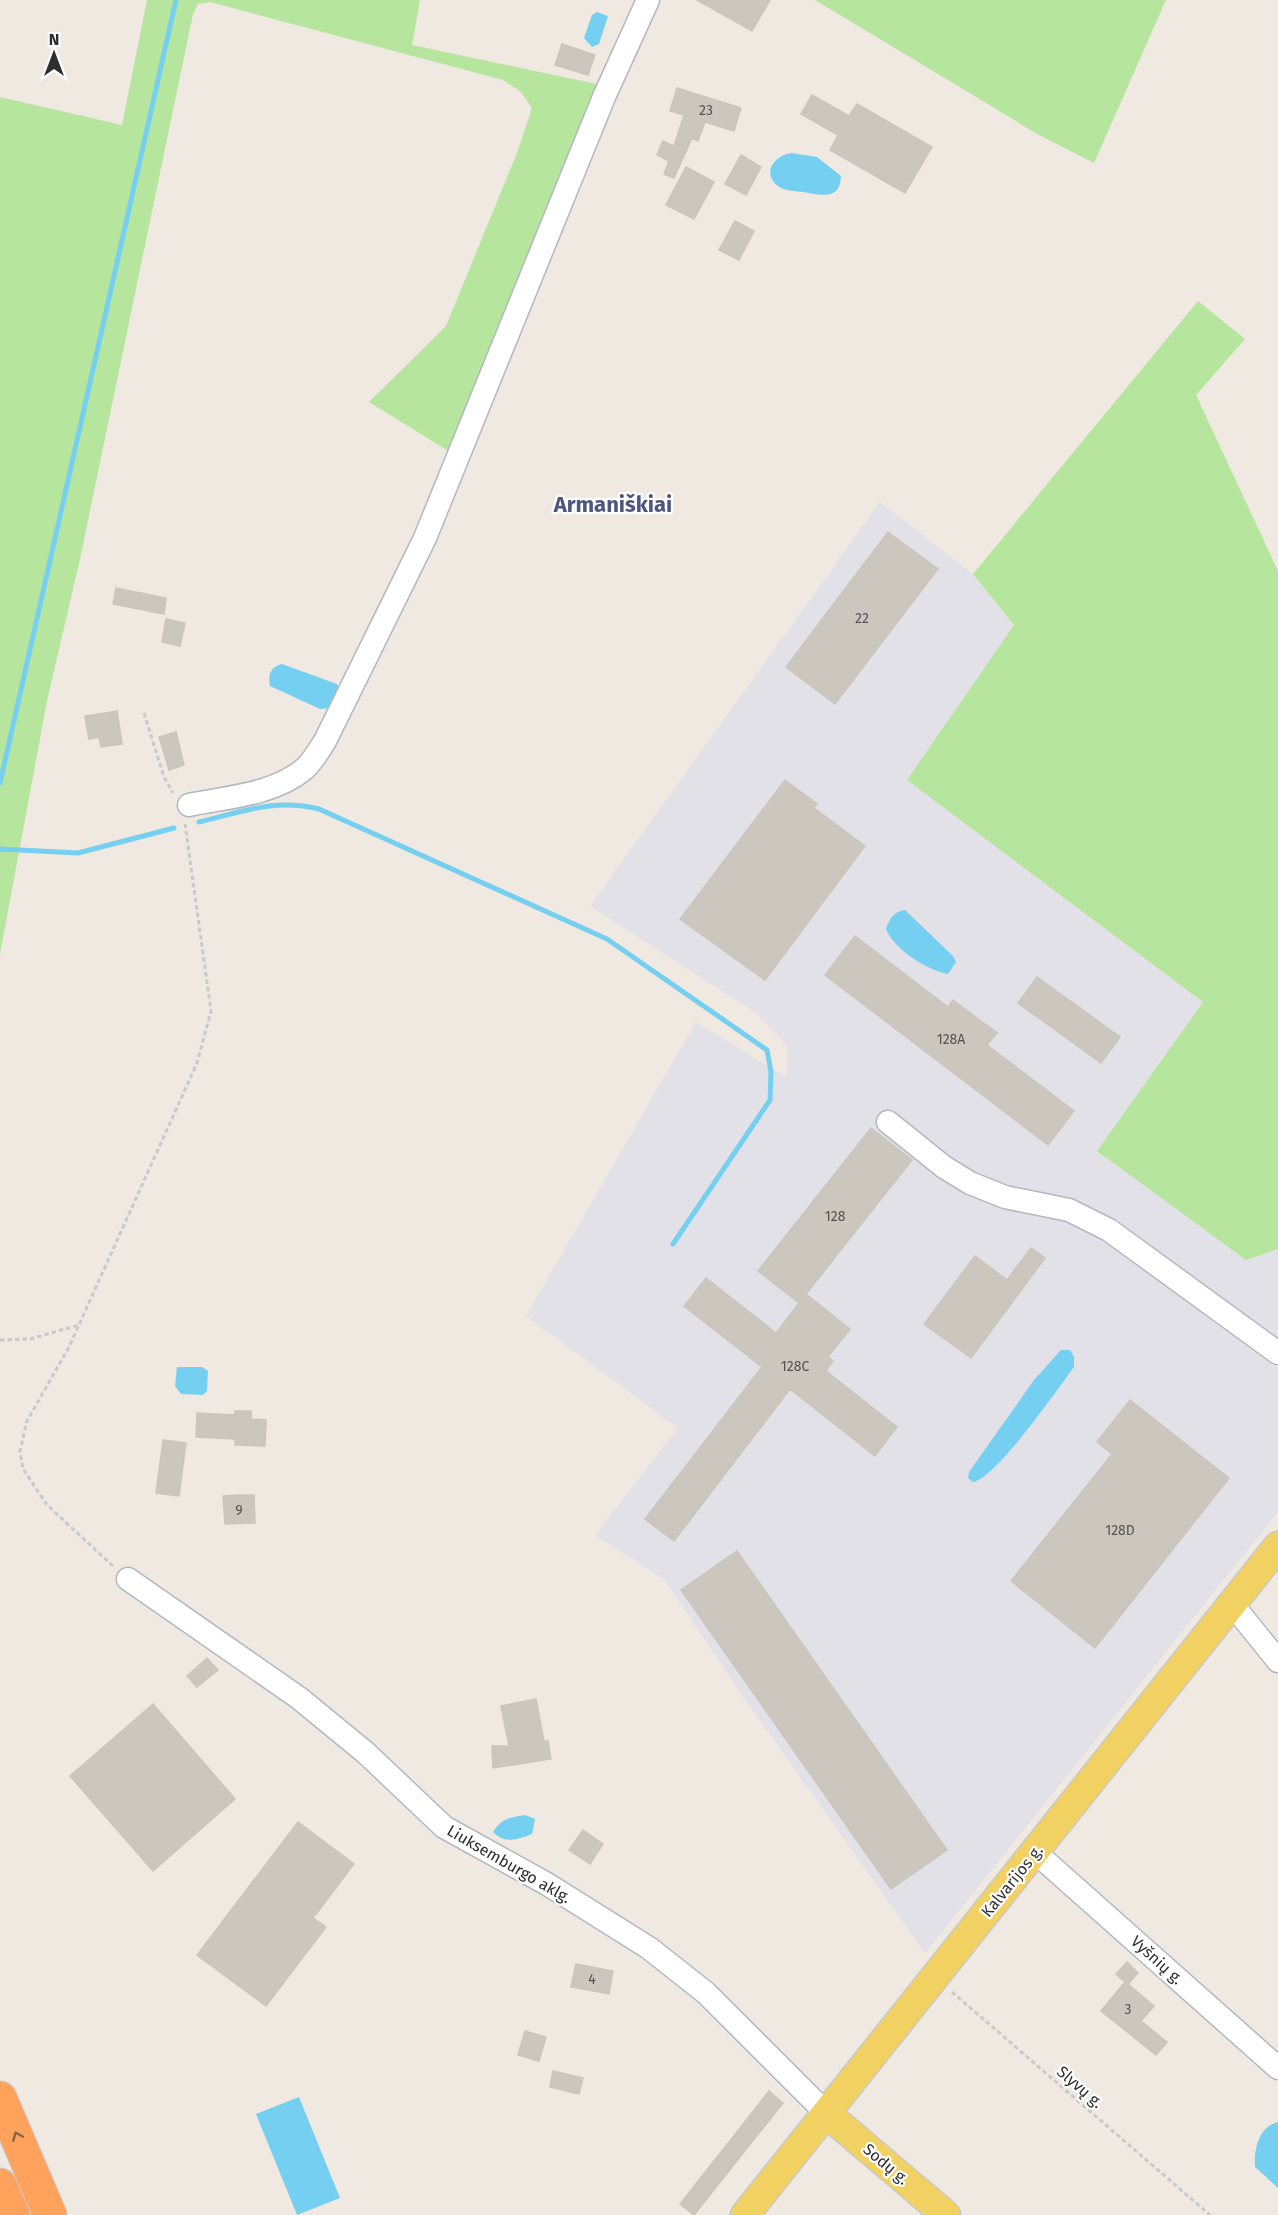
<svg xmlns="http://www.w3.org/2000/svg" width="1278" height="2215" font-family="'Fira Sans',sans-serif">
  <rect width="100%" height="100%" fill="#efe9e1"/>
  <path fill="#e3e1e8" d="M 880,502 L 973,574 L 1014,625 L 908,780 L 1203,1002 L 1097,1151 L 1246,1260 L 1278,1249 L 1278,1512 L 925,1953 L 734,1684 L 665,1580 L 595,1535 L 678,1428 L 526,1316 L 696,1022 L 787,1078 L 787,1045 L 756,1013 L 590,906 Z"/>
  <path fill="#b6e59e" d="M 147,0 L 420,0 L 412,45 L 601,85 L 450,452 L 369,402 L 446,326 L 517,153 L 532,108 L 521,92 L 503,80 L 210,2 L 198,4 L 193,14 L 80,559 L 47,701 L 0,954 L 0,97 L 122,125 Z
    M 815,0 L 1166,0 L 1094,163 L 1039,135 Z
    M 1198,301 L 1245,339 L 1196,395 L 1278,571 L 1278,1249 L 1246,1260 L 1097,1151 L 1203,1002 L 907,780 L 1014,625 L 973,574 Z"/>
  <path fill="#75cff0" d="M 597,12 L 608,16 L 599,44 L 592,47 L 584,38 L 592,15 Z
    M 791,153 L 817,157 L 841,176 C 840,201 821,195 803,192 C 796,191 787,191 781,188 C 760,175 773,156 791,153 Z
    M 282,664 L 337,684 L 339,690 L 332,708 L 320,709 L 270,686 C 268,675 270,667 282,664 Z
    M 905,910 L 953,956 L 956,962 L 948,974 C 926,970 894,949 886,929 C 890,918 893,912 905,910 Z
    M 1061,1350 L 1070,1350 L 1074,1357 L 1074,1367 C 1057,1390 996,1478 973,1482 L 968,1478 L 969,1472 L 1034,1380 Z
    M 177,1367 L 202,1367 L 208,1371 L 207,1391 L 203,1395 L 181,1394 L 175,1386 Z
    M 525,1815 L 535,1819 L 532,1834 C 517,1840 505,1844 493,1832 C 501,1819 511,1817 525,1815 Z
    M 299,2097 L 340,2198 L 297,2215 L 256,2114 Z
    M 1278,2122 L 1278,2188 L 1255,2167 C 1254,2150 1258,2127 1278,2122 Z"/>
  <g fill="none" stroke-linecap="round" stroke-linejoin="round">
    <path stroke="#75cff0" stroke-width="5" d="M 0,783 L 176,0
      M 199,822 C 242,812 274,798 319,809 L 607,939 L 767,1050 L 771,1072 L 770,1100 L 673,1244
      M 0,849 L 78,853 L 174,828"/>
  </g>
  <path fill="#cbc7bf" stroke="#cbc5ba" stroke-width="1.5" d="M 697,0 L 770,0 L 752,31 Z
    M 562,44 L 595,55 L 588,75 L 555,65 Z
    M 677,88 L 741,108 L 734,131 L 705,122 L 698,141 L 692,138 L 674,178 L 664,174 L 669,161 L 657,155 L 663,141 L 674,146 L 684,115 L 670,111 Z
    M 812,95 L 849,116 L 857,104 L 932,147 L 905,193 L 830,150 L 838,135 L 801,114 Z
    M 741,155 L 761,167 L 746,195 L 725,184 Z
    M 686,167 L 714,182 L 694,219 L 666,205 Z
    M 735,221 L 754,231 L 739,260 L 719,250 Z
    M 888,532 L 938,569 L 835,704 L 786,667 Z
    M 116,588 L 166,598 L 164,614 L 113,604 Z
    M 166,619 L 185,623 L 180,646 L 162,642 Z
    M 117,711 L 122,744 L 101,747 L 99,737 L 89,739 L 85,716 Z
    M 176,732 L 184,765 L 169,770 L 159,737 Z
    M 785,780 L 817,804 L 814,808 L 865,846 L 765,980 L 680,919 Z
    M 855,936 L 948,1007 L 953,1000 L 997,1033 L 987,1045 L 1074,1111 L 1048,1145 L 825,975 Z
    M 1037,977 L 1120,1037 L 1101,1063 L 1018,1003 Z
    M 871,1128 L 912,1160 L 806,1294 L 850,1329 L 828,1357 L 833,1361 L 826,1371 L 897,1427 L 875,1456 L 790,1389 L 674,1541 L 645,1519 L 762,1367 L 684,1306 L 706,1278 L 776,1333 L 799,1303 L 758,1271 Z
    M 1031,1248 L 1045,1258 L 971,1358 L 924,1324 L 975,1256 L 1007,1280 Z
    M 1130,1400 L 1229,1478 L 1095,1648 L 1011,1581 L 1112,1454 L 1097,1442 Z
    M 235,1411 L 251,1411 L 251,1419 L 266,1420 L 265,1446 L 235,1445 L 235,1439 L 196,1437 L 197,1413 L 235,1415 Z
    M 163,1440 L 186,1443 L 179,1496 L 156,1493 Z
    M 239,1495 L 254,1495 L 255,1523 L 225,1524 L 223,1496 Z
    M 737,1551 L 947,1850 L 891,1889 L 681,1590 Z
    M 207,1658 L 218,1670 L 197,1687 L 187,1676 Z
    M 536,1699 L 544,1741 L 548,1741 L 551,1759 L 493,1768 L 492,1746 L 509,1746 L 501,1706 Z
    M 153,1704 L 235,1799 L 153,1871 L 70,1776 Z
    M 298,1822 L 354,1864 L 313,1918 L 326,1927 L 266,2006 L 197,1955 Z
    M 583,1830 L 603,1844 L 590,1864 L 569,1850 Z
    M 1127,1962 L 1138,1973 L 1128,1984 L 1154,2006 L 1141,2021 L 1167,2042 L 1156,2055 L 1101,2011 L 1125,1982 L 1116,1974 Z
    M 576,1964 L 613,1971 L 609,1994 L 571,1987 Z
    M 525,2031 L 546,2037 L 539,2061 L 518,2055 Z
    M 553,2071 L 583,2078 L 579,2094 L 550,2087 Z
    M 769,2091 L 783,2103 L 694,2215 L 680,2204 Z"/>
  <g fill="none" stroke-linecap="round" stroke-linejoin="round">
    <g stroke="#b4b7c1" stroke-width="25">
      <path id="minor" d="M 189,805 C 227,797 272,795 303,770 C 312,763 319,750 325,741 L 425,538 L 604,97 L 648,0
        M 888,1122 L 944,1167 L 970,1183 L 1005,1197 L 1069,1210 L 1109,1230 L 1278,1353
        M 128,1579 L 299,1698 L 366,1753 L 444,1827 L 547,1884 L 649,1948 L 706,1993 L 826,2113
        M 1232,1604 L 1278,1661
        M 1035,1852 L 1278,2068"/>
    </g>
    <g stroke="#c9c9c9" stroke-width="31">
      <path id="major" d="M 826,2113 L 946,2215
        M 745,2215 L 1278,1546"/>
    </g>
    <g stroke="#c9c9c9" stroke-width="35">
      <path id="highway" d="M 0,2098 L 50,2215
        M 0,2185 L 13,2215"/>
    </g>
    <path stroke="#c9c9c9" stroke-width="3" stroke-dasharray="4.5 3" stroke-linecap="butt" d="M 144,713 L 164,777 L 173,793
      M 0,1340 L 30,1339 L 79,1325
      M 113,1566 L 47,1505 L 23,1469 L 20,1451 L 27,1421 L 69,1347 L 197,1063 L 211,1011 L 185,824
      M 952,1992 L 1210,2215"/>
    <use href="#minor" stroke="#fff" stroke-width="22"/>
    <use href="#major" stroke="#f2d163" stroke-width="28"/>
    <use href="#highway" stroke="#ffa35c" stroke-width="33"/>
  </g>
  <defs><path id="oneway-chevron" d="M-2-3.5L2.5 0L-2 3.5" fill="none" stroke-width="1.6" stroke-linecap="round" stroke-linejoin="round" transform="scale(1.5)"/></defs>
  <use stroke="#8c6343" href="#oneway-chevron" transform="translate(17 2136) rotate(-113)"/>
  <g text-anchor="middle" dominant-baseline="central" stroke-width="4.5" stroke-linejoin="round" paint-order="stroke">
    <g font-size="14" fill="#555452">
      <text x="706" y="110">23</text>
      <text x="862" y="618">22</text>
      <text x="951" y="1039">128A</text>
      <text x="835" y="1216">128</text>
      <text x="795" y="1366">128C</text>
      <text x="239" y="1510">9</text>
      <text x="1120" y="1530">128D</text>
      <text x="592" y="1979">4</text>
      <text x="1128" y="2009">3</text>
    </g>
    <g font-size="16" fill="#2e2e2e" stroke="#fff">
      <text transform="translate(509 1864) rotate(30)">Liuksemburgo aklg.</text>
      <text transform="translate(1012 1881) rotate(-51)">Kalvarijos g.</text>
      <text transform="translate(1157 1960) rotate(42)">Vyšnių g.</text>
      <text transform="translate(1080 2087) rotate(41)">Slyvų g.</text>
      <text transform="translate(886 2164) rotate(40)">Sodų g.</text>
    </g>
    <g font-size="22" font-weight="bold" fill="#4d5680" stroke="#fff">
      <text x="613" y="504">Armaniškiai</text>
    </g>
  </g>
  <g transform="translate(54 54)" stroke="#ffffff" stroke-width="4.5" paint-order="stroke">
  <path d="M0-4.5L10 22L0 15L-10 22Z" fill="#2e2e2e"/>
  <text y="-9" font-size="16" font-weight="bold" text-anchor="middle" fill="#2e2e2e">N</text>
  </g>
</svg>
